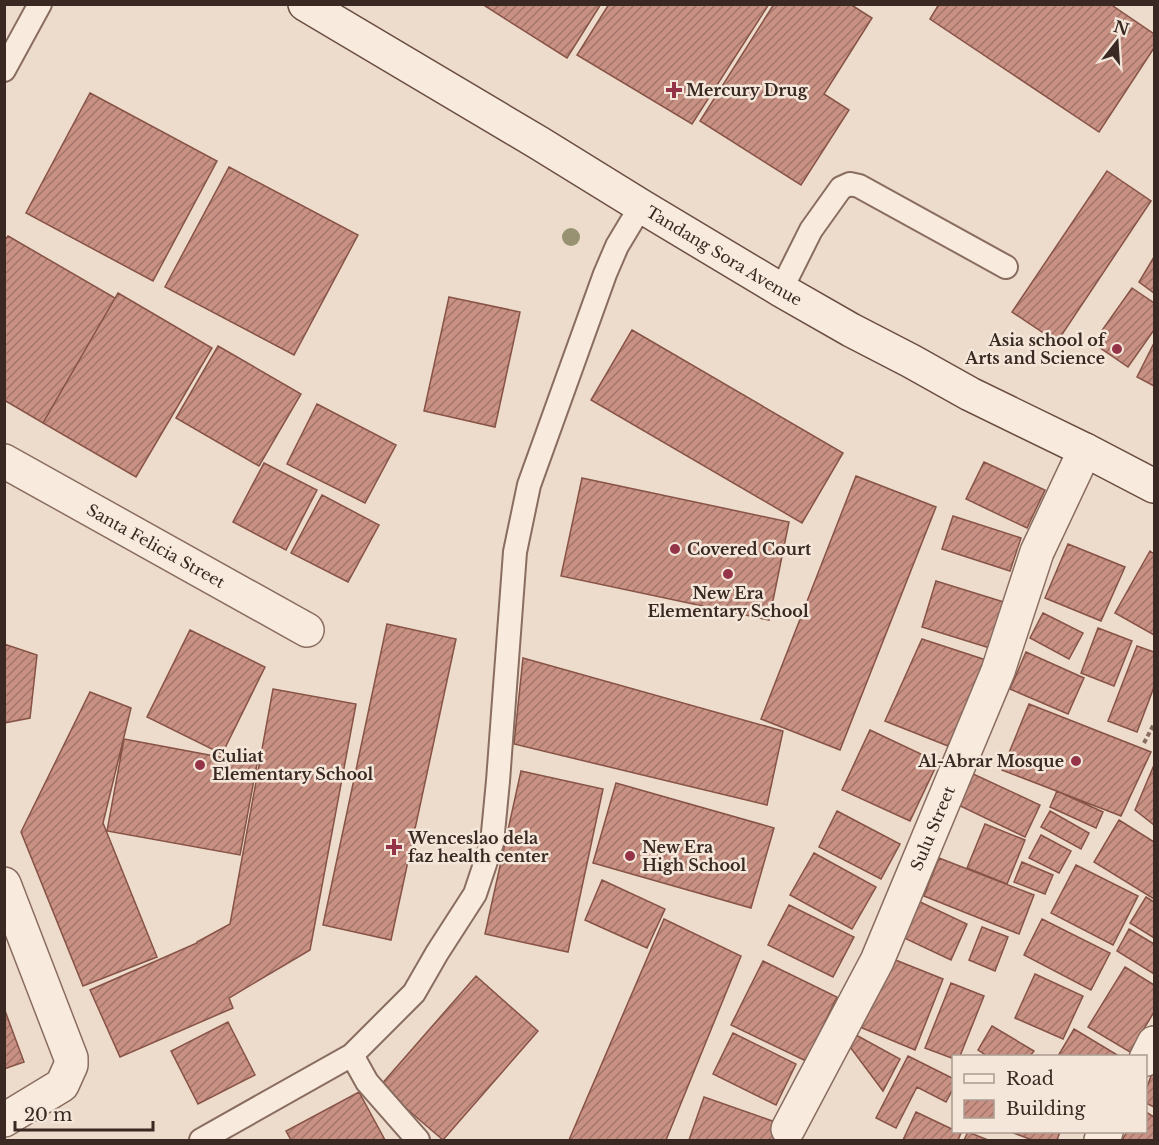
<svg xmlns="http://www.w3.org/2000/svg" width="1159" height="1145" font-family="'Libre Baskerville',serif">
  <defs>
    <pattern id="building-hatch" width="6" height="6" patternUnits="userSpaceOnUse" patternTransform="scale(1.5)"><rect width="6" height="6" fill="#c89183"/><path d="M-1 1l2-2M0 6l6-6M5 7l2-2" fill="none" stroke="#a3766b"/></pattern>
  </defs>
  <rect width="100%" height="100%" fill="#eddbcb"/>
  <path fill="url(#building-hatch)" stroke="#875347" stroke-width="1.5" d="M 482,4 L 601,4 L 567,58 Z
    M 609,4 L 769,4 L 692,124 L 577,55 Z
    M 774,4 L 850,4 L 872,18 L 824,94 L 849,110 L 801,185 L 700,121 Z
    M 939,4 L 1110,4 L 1154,34 L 1154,48 L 1099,132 L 930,19 Z
    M 90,93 L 217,161 L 153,281 L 26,213 Z
    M 229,167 L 358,235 L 294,355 L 165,287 Z
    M 1107,171 L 1151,201 L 1057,342 L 1012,312 Z
    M 8,236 L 115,298 L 43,423 L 4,400 L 4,241 Z
    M 1154,257 L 1154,293 L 1139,282 Z
    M 1132,288 L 1154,303 L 1154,330 L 1128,367 L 1093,343 Z
    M 118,293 L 212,348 L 136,477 L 43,423 Z
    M 449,297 L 520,312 L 495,427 L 424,411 Z
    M 632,330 L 843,453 L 802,523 L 591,400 Z
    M 1154,343 L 1154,386 L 1137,377 Z
    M 218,346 L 301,394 L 259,466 L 176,418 Z
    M 317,404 L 396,445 L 365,503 L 287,464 Z
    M 984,462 L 1045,490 L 1027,528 L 966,499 Z
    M 264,463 L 317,490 L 286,550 L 233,522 Z
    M 856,476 L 936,507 L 840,750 L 761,719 Z
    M 582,478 L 789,522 L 769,620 L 561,576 Z
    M 322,495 L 379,525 L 348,582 L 291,553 Z
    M 953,516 L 1021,538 L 1010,571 L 942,549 Z
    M 1068,544 L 1125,567 L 1101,621 L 1045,598 Z
    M 1150,551 L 1154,554 L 1154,635 L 1115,613 Z
    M 936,581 L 1007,603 L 993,649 L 922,627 Z
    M 1043,613 L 1083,633 L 1069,659 L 1030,638 Z
    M 387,624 L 456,639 L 391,940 L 323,925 Z
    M 1098,628 L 1132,641 L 1114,686 L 1081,673 Z
    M 190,630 L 265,667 L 222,754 L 147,717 Z
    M 922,639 L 989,661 L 948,746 L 885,721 Z
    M 4,644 L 37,655 L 30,718 L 4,723 Z
    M 1137,646 L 1154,652 L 1154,687 L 1137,732 L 1108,721 Z
    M 1026,652 L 1084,678 L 1068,714 L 1010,689 Z
    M 523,658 L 783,731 L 767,805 L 514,744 Z
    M 273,689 L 356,704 L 310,950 L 229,998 L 233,1008 L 120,1057 L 90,990 L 197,943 L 197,942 L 230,924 Z
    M 90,692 L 131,708 L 103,823 L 157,957 L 83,986 L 21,832 Z
    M 1029,704 L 1151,752 L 1121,816 L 1002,770 Z
    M 870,730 L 938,762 L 910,821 L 842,790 Z
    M 124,739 L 257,764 L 240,855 L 107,831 Z
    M 1154,765 L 1154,825 L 1135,810 Z
    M 521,771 L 603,789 L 568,952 L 485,934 Z
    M 971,773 L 1040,805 L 1025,837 L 956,804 Z
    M 616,783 L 774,828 L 751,908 L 593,863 Z
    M 1057,791 L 1103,812 L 1096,828 L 1050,807 Z
    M 837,811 L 900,844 L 881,879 L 819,847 Z
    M 1050,811 L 1089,833 L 1081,849 L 1041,827 Z
    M 1119,820 L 1154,842 L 1154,899 L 1094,862 Z
    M 985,824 L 1025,840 L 1007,884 L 967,868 Z
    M 1041,835 L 1071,851 L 1059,873 L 1029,858 Z
    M 814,853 L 876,887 L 852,929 L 790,895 Z
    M 939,858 L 1034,895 L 1019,934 L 924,896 Z
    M 1022,862 L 1053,875 L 1045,894 L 1014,882 Z
    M 1076,865 L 1138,896 L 1113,945 L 1051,913 Z
    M 602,880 L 665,909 L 647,948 L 585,920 Z
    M 1146,897 L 1154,902 L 1154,938 L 1130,923 Z
    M 918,901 L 967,924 L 951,960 L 902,937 Z
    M 789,905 L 854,937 L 833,977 L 768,945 Z
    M 664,919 L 741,956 L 666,1140 L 569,1140 Z
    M 1042,919 L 1110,953 L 1091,990 L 1024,955 Z
    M 982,927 L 1008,937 L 995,971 L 969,960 Z
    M 1129,929 L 1154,944 L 1154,974 L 1117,951 Z
    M 888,957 L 943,979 L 915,1050 L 860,1027 Z
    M 763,961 L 837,997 L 806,1061 L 731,1025 Z
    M 1125,967 L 1154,985 L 1154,1012 L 1130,1052 L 1088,1027 Z
    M 1035,974 L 1083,996 L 1063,1039 L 1015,1018 Z
    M 476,976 L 538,1031 L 443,1140 L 380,1086 Z
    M 951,983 L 984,996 L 960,1056 L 954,1056 L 954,1059 L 925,1048 Z
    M 4,1008 L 24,1062 L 4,1069 Z
    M 228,1022 L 255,1075 L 198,1104 L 171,1051 Z
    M 992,1026 L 1034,1051 L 1030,1056 L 987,1056 L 978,1050 Z
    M 1074,1029 L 1119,1056 L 1058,1056 Z
    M 733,1033 L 796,1064 L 776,1105 L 713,1074 Z
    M 856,1035 L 900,1059 L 883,1091 L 850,1047 Z
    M 908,1056 L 954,1079 L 954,1087 L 946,1102 L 917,1087 L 896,1128 L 876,1118 Z
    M 1152,1073 L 1154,1074 L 1154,1107 L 1146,1103 L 1146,1090 Z
    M 359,1092 L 385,1140 L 291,1140 L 286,1131 Z
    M 704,1097 L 781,1124 L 775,1140 L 689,1140 Z
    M 916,1112 L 954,1130 L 954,1132 L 961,1133 L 958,1140 L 903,1140 Z
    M 1146,1112 L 1154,1117 L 1154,1140 L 1122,1140 L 1127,1132 L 1146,1132 Z
    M 968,1132 L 988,1140 L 964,1140 Z
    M 1011,1132 L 1060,1132 L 1057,1140 L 1032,1140 Z"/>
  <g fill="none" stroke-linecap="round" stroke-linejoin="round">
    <g stroke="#896d60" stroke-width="26">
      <path id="service" d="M 4,70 L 40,4
        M 781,290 L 811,230 L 841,188 L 850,184 L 859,186 L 1006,267
        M 352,1055 L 367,1082 L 418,1140
        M 201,1140 L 352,1055 L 414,993 L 437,953 L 475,894 L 492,843 L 498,781 L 515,552 L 529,485 L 605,274 L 617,246 L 641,206"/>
    </g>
    <g stroke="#896d60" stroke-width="36">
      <g id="minor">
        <path id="s1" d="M 4,461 L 307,630"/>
        <path d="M 4,884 L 71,1058 L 71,1065 L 62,1085 L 4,1120"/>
        <path d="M 1146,1059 L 1154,1043"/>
        <path id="s2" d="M 788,1129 L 877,961 L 998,671 L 1037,552 L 1085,450"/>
        <path d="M 1101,1140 L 1106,1132"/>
      </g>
    </g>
    <g stroke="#6b4e43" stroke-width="36">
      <g id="secondary">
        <path id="s3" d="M 305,4 L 539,143 L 641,206 L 781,290 L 851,330 L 911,361 L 970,394 L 1085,450 L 1154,486"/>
      </g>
    </g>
    <path stroke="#896d60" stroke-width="4" stroke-dasharray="4.5 3" stroke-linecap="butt" d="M 1144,743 L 1154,724"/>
    <use href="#service" stroke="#f8ebde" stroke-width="22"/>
    <use href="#minor" stroke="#f8ebde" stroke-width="33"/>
    <use href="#secondary" stroke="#f8ebde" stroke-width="33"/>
  </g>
  <circle fill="#999272" cx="571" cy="237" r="9"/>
  <g fill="#953349" stroke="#f4e7da" stroke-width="2">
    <path d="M671 81h6v6h6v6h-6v6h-6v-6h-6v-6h6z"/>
    <circle cx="1117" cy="349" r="6"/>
    <circle cx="675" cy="549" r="6"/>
    <circle cx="728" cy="574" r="6"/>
    <circle cx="1076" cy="761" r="6"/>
    <circle cx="200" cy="765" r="6"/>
    <path d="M391 838h6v6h6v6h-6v6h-6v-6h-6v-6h6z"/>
    <circle cx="630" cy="856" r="6"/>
  </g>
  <g text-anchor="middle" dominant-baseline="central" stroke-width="5" stroke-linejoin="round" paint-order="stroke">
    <g font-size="16" font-weight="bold" fill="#3a2922" stroke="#f4e7da" text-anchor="start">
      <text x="686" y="90">Mercury Drug</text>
      <text x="1105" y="340" text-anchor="end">Asia school of<tspan x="1105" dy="18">Arts and Science</tspan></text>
      <text x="687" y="549">Covered Court</text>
      <text x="728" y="593" text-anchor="middle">New Era<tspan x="728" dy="18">Elementary School</tspan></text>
      <text x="212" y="756">Culiat<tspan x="212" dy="18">Elementary School</tspan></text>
      <text x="1064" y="761" text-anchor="end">Al-Abrar Mosque</text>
      <text x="408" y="838">Wenceslao dela<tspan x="408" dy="18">faz health center</tspan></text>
      <text x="642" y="847">New Era<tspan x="642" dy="18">High School</tspan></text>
    </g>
    <g font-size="16" fill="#3a2922" stroke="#f4e7da">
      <text stroke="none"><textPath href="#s3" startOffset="489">Tandang Sora Avenue</textPath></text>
      <text stroke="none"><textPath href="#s1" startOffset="174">Santa Felicia Street</textPath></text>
      <text stroke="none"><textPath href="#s2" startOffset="334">Sulu Street</textPath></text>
    </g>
  </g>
  <rect width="1159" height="1145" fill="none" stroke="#3a2922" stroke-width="12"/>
  <rect x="952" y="1055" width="195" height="78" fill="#f4e7da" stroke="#aa9b90" stroke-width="1.5"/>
  <rect x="964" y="1074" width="30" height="9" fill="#f8ebde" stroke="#aa9b90" stroke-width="1.5"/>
  <text x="1006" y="1085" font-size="18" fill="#3a2922">Road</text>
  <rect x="964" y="1100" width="30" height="18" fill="url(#building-hatch)" stroke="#aa9b90" stroke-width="1.5"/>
  <text x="1006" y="1115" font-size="18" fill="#3a2922">Building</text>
  <g transform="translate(1117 42) rotate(17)" stroke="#f4e7da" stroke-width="4.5" paint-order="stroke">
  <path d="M0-4.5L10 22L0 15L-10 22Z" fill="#3a2922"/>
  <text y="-9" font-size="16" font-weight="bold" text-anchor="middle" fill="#3a2922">N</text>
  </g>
  <path d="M15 1121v9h138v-9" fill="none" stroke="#3a2922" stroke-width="3"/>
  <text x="24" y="1121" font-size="18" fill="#3a2922" stroke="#f4e7da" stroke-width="4.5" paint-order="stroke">20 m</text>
</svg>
